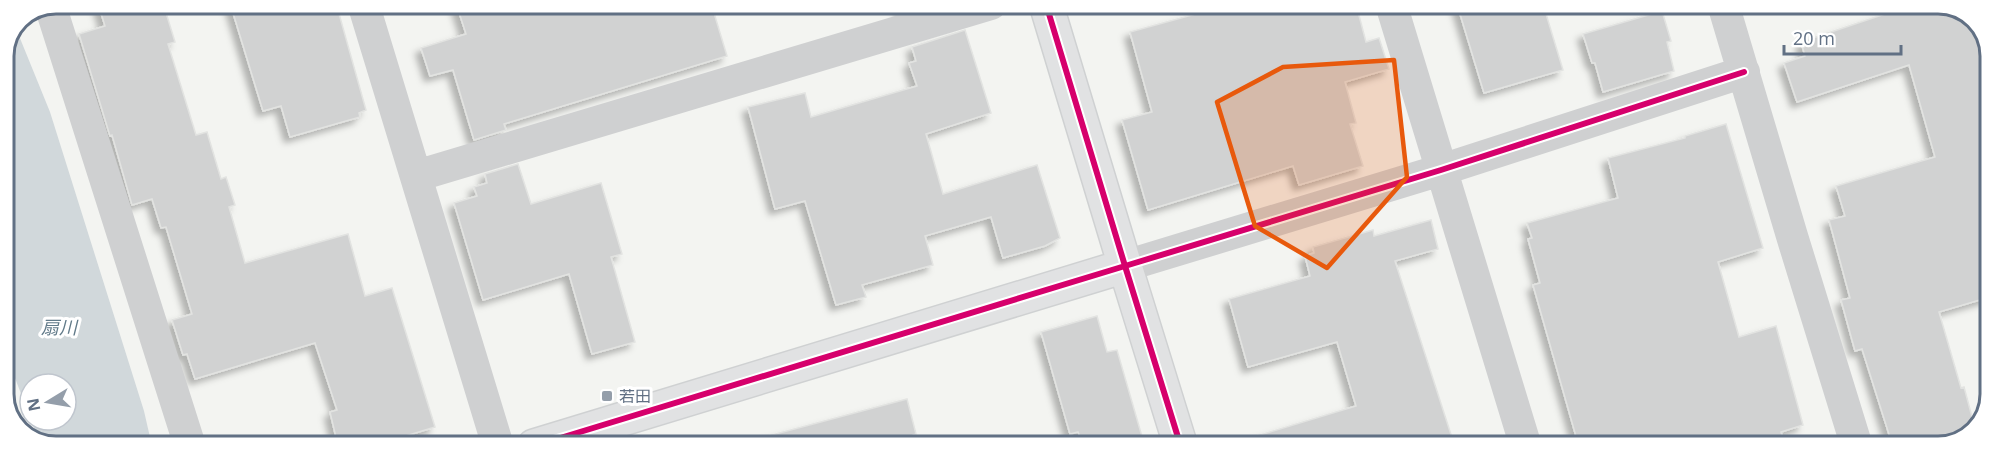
<svg xmlns="http://www.w3.org/2000/svg" width="1994" height="450" font-family="'Open Sans','Noto Sans JP',sans-serif">
  <defs>
    <filter id="shadow"><feDropShadow dx="-5.5" dy="5.5" stdDeviation="3" flood-color="#0004"/></filter>
  </defs>
  <rect width="100%" height="100%" fill="#f3f4f1"/>
  <path fill="#d1d8db" d="M 15,26 L 50,112 L 144,411 L 152,446 L 45,446 L 39,442 L 31,420 L 66,420 L 66,384 L 30,384 L 30,417 L 3,347 L 3,55 Z"/>
  <path fill="#d1d2d2" stroke="#e2e3e1" stroke-width="1.5" filter="url(#shadow)" d="M 98,3 L 163,3 L 175,42 L 168,44 L 196,135 L 207,132 L 221,179 L 226,177 L 235,205 L 229,207 L 245,263 L 348,234 L 365,296 L 392,288 L 435,427 L 373,446 L 338,446 L 330,412 L 337,410 L 315,343 L 195,379 L 187,354 L 183,355 L 172,320 L 192,314 L 166,227 L 161,228 L 152,199 L 132,205 L 112,135 L 110,136 L 79,34 L 105,26 Z
    M 230,3 L 336,3 L 366,110 L 359,113 L 360,117 L 290,137 L 281,106 L 263,111 Z
    M 456,3 L 711,3 L 727,56 L 504,124 L 506,130 L 474,140 L 453,70 L 430,76 L 421,48 L 466,34 Z
    M 899,3 L 930,3 L 901,12 Z
    M 1232,4 L 1356,4 L 1366,42 L 1379,38 L 1389,69 L 1345,82 L 1356,123 L 1350,124 L 1363,166 L 1299,185 L 1293,166 L 1148,210 L 1122,120 L 1152,112 L 1130,32 Z
    M 1457,4 L 1543,4 L 1563,70 L 1484,93 Z
    M 1896,4 L 1949,4 L 1978,21 L 1991,60 L 1990,297 L 1939,312 L 1961,388 L 1964,387 L 1975,428 L 1903,447 L 1893,447 L 1862,349 L 1855,351 L 1841,300 L 1850,298 L 1829,220 L 1845,216 L 1836,186 L 1935,157 L 1909,65 L 1797,102 L 1784,63 L 1805,56 L 1801,42 L 1897,10 Z
    M 1662,11 L 1671,41 L 1667,42 L 1674,71 L 1603,92 L 1595,63 L 1592,63 L 1583,34 Z
    M 965,30 L 991,113 L 926,134 L 943,194 L 1037,165 L 1060,238 L 1045,246 L 1003,258 L 991,217 L 925,236 L 933,265 L 862,285 L 866,297 L 836,305 L 805,201 L 775,209 L 748,107 L 805,93 L 811,117 L 917,86 L 909,63 L 916,61 L 912,47 Z
    M 1726,124 L 1763,248 L 1718,262 L 1739,337 L 1776,326 L 1803,425 L 1781,432 L 1785,447 L 1579,447 L 1533,285 L 1540,283 L 1528,239 L 1532,238 L 1527,223 L 1618,198 L 1608,158 L 1685,138 L 1685,136 Z
    M 518,164 L 531,204 L 601,183 L 622,254 L 611,257 L 635,342 L 592,354 L 569,274 L 483,300 L 454,203 L 477,196 L 474,187 L 487,183 L 485,174 Z
    M 1431,220 L 1438,249 L 1395,261 L 1455,447 L 1249,447 L 1247,439 L 1356,406 L 1337,342 L 1248,367 L 1229,299 L 1310,276 L 1305,256 L 1314,253 L 1313,247 L 1373,230 L 1374,236 Z
    M 1097,316 L 1107,352 L 1117,350 L 1145,447 L 1089,447 L 1086,437 L 1081,439 L 1078,432 L 1070,434 L 1041,332 Z
    M 907,399 L 916,434 L 913,435 L 915,446 L 769,446 L 768,436 Z"/>
  <g fill="none" stroke-linecap="round" stroke-linejoin="round">
    <g stroke="#cfd1d2" stroke-width="36">
      <path id="secondary" d="M 1125,266 L 1181,447
        M 534,446 L 1125,266 L 1046,4"/>
    </g>
    <path stroke="#cfd0d1" stroke-width="32" d="M 363,3 L 498,446
      M 1391,4 L 1526,447
      M 1723,4 L 1792,236 L 1857,447
      M 50,5 L 190,446
      M 416,176 L 991,4
      M 1125,266 L 1441,170 L 1744,72"/>
    <use href="#secondary" stroke="#e1e2e3" stroke-width="33"/>
    <g stroke="#fff" stroke-width="10">
      <path id="cycleway" d="M 534,446 L 1125,266 L 1046,4
        M 1181,447 L 1125,266 L 1441,170 L 1744,72"/>
    </g>
    <use href="#cycleway" stroke="#d6006c" stroke-width="6"/>
  </g>
  <path fill="#e8590c" fill-opacity="0.2" stroke="#e8590c" stroke-width="4.5" stroke-linejoin="round" d="M 1394,60 L 1407,177 L 1327,268 L 1255,226 L 1217,102 L 1283,67 Z"/>
  <rect fill="#949eaa" stroke="#fff" stroke-width="2" x="601" y="390" width="12" height="12" rx="3"/>
  <g text-anchor="middle" dominant-baseline="central" stroke-width="6" stroke-linejoin="round" paint-order="stroke">
    <g font-size="16" fill="#617084" stroke="#fff" text-anchor="start">
      <text x="619" y="396">若田</text>
    </g>
    <g font-size="18" font-style="italic" fill="#617a89" stroke="#fff">
      <text x="59" y="327">扇川</text>
    </g>
  </g>
  <path d="M0 0H1994V450H0ZM56 14H1938A42 42 0 0 1 1980 56V394A42 42 0 0 1 1938 436H56A42 42 0 0 1 14 394V56A42 42 0 0 1 56 14Z" fill="#fff" fill-rule="evenodd"/>
  <path fill="none" stroke="#617084" stroke-width="3" d="M56 14H1938A42 42 0 0 1 1980 56V394A42 42 0 0 1 1938 436H56A42 42 0 0 1 14 394V56A42 42 0 0 1 56 14Z"/>
  <g transform="translate(48 402) rotate(259)"><circle r="28" fill="#ffffff" stroke="#c0c6ce" stroke-width="1.5"/>
  <path d="M0-4.5L10 22L0 15L-10 22Z" fill="#949eaa"/>
  <text y="-9" font-size="16" font-weight="bold" text-anchor="middle" fill="#617084">N</text>
  </g>
  <path d="M1784 45v9h117v-9" fill="none" stroke="#617084" stroke-width="3"/>
  <text x="1793" y="45" font-size="18" fill="#617084" stroke="#ffffff" stroke-width="4.5" paint-order="stroke">20 m</text>
</svg>
